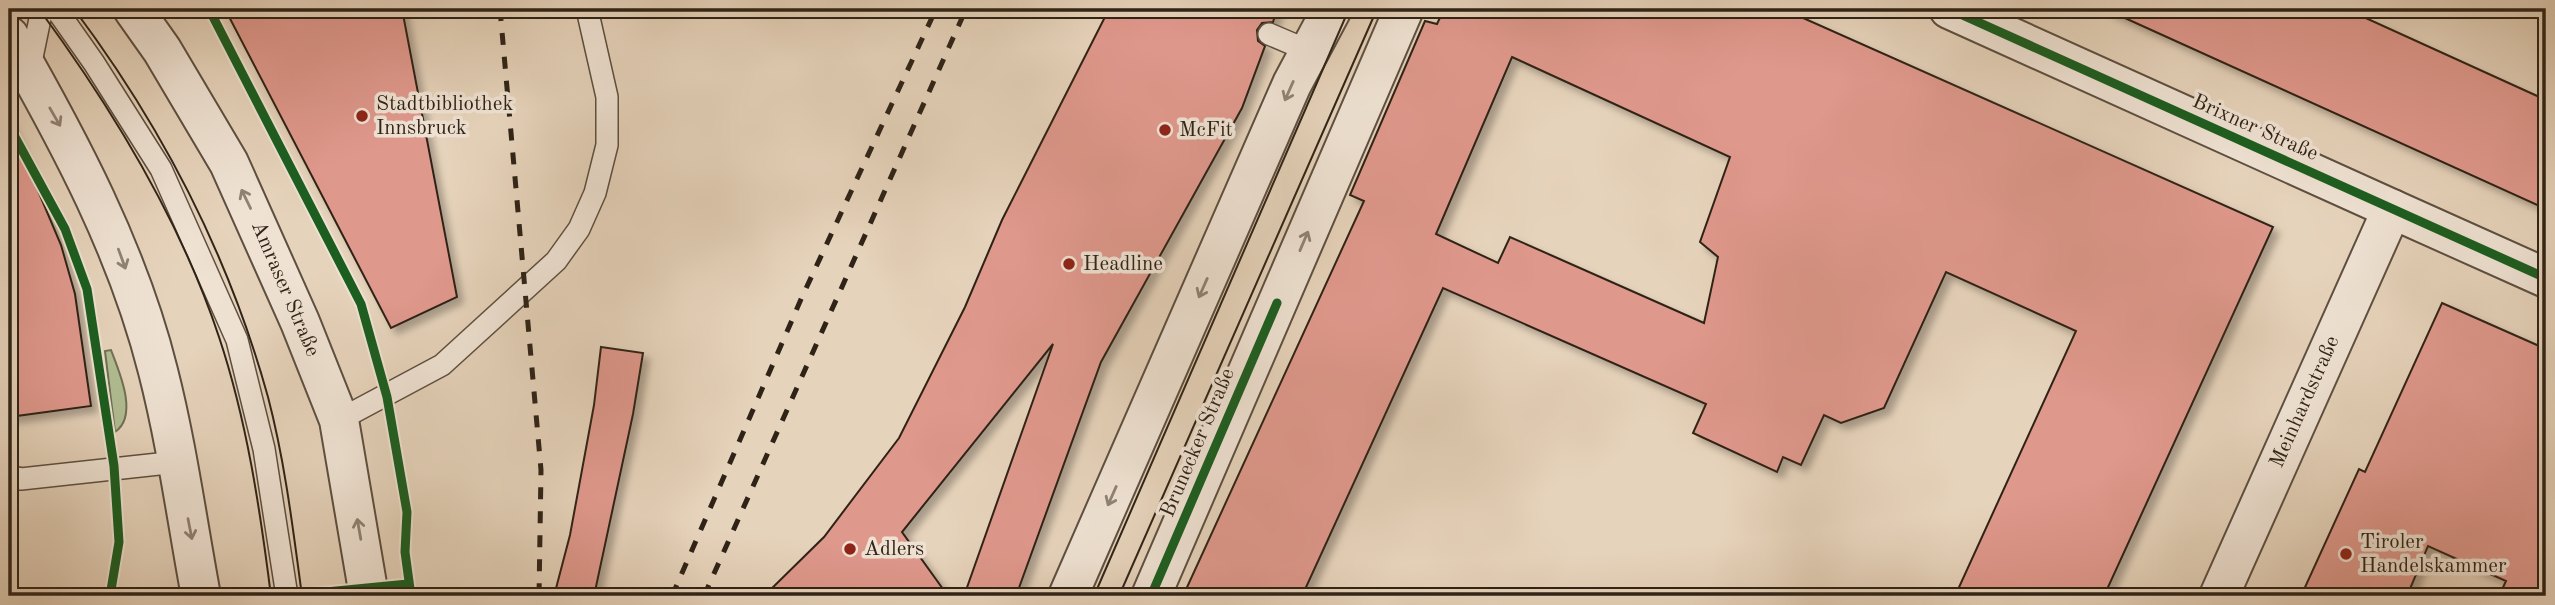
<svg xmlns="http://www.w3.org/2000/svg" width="2555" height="605" font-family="'Old Standard TT',serif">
  <defs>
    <filter id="shadow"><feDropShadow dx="6" dy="6" stdDeviation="3.5" flood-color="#0004"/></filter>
  </defs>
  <rect width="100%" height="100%" fill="#e6d3bb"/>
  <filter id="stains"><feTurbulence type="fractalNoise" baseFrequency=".00286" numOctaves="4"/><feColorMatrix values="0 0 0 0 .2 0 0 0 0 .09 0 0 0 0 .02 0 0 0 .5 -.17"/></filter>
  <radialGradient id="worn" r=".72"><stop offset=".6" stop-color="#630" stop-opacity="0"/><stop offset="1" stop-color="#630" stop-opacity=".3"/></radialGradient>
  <path fill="#b1be93" stroke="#707055" stroke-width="2" d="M 111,350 C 119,371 139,416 115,432 L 105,351 Z"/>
  <path fill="#df988c" stroke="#2f2317" stroke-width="2" fill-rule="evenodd" filter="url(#shadow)" d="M 225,9 L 402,9 L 457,297 L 391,328 Z
    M 1109,9 L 1277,9 L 1273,22 L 1262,23 L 1257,30 L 1258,41 L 1265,46 L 1242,108 L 1101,362 L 1016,596 L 964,596 L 1053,344 L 902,532 L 948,596 L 764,596 L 824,537 L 899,438 L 965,307 L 1002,220 Z
    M 1444,9 L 1783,9 L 2273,227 L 2104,596 L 1955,596 L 2076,331 L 1946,272 L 1884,408 L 1841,423 L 1824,415 L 1801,465 L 1783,457 L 1777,472 L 1693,433 L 1706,404 L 1443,288 L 1302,596 L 1183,596 L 1364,201 L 1350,195 L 1425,21 L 1437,24 ZM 1512,57 L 1730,157 L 1700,242 L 1718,257 L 1704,323 L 1510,237 L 1498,263 L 1436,234 Z
    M 2105,9 L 2346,9 L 2546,100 L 2546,209 Z
    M 9,122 L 61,245 L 75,294 L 91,406 L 9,417 Z
    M 2442,303 L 2546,349 L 2546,596 L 2499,596 L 2506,581 L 2428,546 L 2407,596 L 2301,596 L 2359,469 L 2365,472 Z
    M 601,347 L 643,353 L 633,414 L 594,596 L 554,596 L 570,535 L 594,405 Z"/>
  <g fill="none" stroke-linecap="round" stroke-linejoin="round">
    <g stroke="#5d4f40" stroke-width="24">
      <path id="service" d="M 56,9 L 94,63 L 161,169 L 237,340 L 264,449 L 287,596
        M 1269,34 L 1309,51
        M 29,72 L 42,9
        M 339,420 L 442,365 L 556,261 L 579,229 L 595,193 L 607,145 L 607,97 L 587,9
        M 9,476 L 21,479 L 177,462"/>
    </g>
    <g stroke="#5d4f40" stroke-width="42">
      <path id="minor" d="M 2392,209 L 2546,278"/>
    </g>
    <g stroke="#5d4f40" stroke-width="42">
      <path id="tertiary" d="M 133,9 L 162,50 L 229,163 L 300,322 L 339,420 L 369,596
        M 1949,9 L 2392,209 L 2219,596
        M 9,36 C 70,143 128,251 158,371 C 177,445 187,521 201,596
        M 1068,596 L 1292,84 L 1332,9
        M 1151,596 L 1404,9"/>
    </g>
    <use href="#service" stroke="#efe2d3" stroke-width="21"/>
    <use href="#minor" stroke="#efe2d3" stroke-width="38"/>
    <use href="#tertiary" stroke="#efe2d3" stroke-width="38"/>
    <path stroke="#2f2317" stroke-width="2" d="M 39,9 C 112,108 180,219 219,337 C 247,421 260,509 271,596
      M 74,9 C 161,125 229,256 268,397 C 285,462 293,529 302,596
      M 1094,596 L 1349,9
      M 1119,596 L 1377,9"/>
    <path stroke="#2f2317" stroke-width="5" stroke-dasharray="12 12" stroke-linecap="butt" d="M 500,9 L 541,470 L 539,596
      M 672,596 L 802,297 L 936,9
      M 704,596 L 966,9"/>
    <g stroke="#efe2d3" stroke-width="13">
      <path id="cycleway" d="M 209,9 L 361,304 L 387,397 L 407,512 L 405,552 L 411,596
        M 1949,9 L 2546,278
        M 9,126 L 65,229 L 87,289 L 114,466 L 119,542 L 110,596
        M 285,596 L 408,584
        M 1151,596 L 1277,303"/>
    </g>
    <use href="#cycleway" stroke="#1b5e20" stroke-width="9"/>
  </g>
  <defs><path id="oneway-shaft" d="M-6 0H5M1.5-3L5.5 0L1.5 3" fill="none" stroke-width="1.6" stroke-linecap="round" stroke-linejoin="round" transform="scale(1.75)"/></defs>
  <g stroke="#8f8275">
    <use href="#oneway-shaft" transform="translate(1289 91) rotate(114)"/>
    <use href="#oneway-shaft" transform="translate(55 117) rotate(60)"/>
    <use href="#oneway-shaft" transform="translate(246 199) rotate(-116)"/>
    <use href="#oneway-shaft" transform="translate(1304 241) rotate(-67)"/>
    <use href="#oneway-shaft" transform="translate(122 259) rotate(70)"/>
    <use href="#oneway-shaft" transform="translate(1203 288) rotate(114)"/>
    <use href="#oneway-shaft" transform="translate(1112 496) rotate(114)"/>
    <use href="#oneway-shaft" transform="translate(190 529) rotate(79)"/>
    <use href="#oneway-shaft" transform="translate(359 529) rotate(-100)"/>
  </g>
  <g fill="#8f2418" stroke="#efe2d3" stroke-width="2.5">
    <circle cx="362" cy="116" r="7"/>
    <circle cx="1165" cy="130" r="7"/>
    <circle cx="1069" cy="264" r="7"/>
    <circle cx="850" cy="549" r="7"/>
    <circle cx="2346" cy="554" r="7"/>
  </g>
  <g text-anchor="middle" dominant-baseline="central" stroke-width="7" stroke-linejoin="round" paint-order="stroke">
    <g font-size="21" fill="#2f2317" stroke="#efe2d3" text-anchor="start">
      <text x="376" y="104">Stadtbibliothek<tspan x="376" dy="24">Innsbruck</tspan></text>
      <text x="1179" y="130">McFit</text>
      <text x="1083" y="264">Headline</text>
      <text x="2360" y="542">Tiroler<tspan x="2360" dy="24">Handelskammer</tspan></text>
      <text x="864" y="549">Adlers</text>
    </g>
    <g font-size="21" fill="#2f2317" stroke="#efe2d3">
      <text transform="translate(2255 128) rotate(24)">Brixner Straße</text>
      <text transform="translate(285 289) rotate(67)">Amraser Straße</text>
      <text transform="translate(2305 402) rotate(-66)">Meinhardstraße</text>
      <text transform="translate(1198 443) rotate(-67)">Brunecker Straße</text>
    </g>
  </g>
  <rect width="2555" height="605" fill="none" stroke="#e6d3bb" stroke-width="35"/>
  <rect x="10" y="10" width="2534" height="584" fill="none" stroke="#2f2317" stroke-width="3.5"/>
  <rect x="18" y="18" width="2520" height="570" fill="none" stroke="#2f2317" stroke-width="2"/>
  <rect width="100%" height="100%" filter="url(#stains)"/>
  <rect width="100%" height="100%" fill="url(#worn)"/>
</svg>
